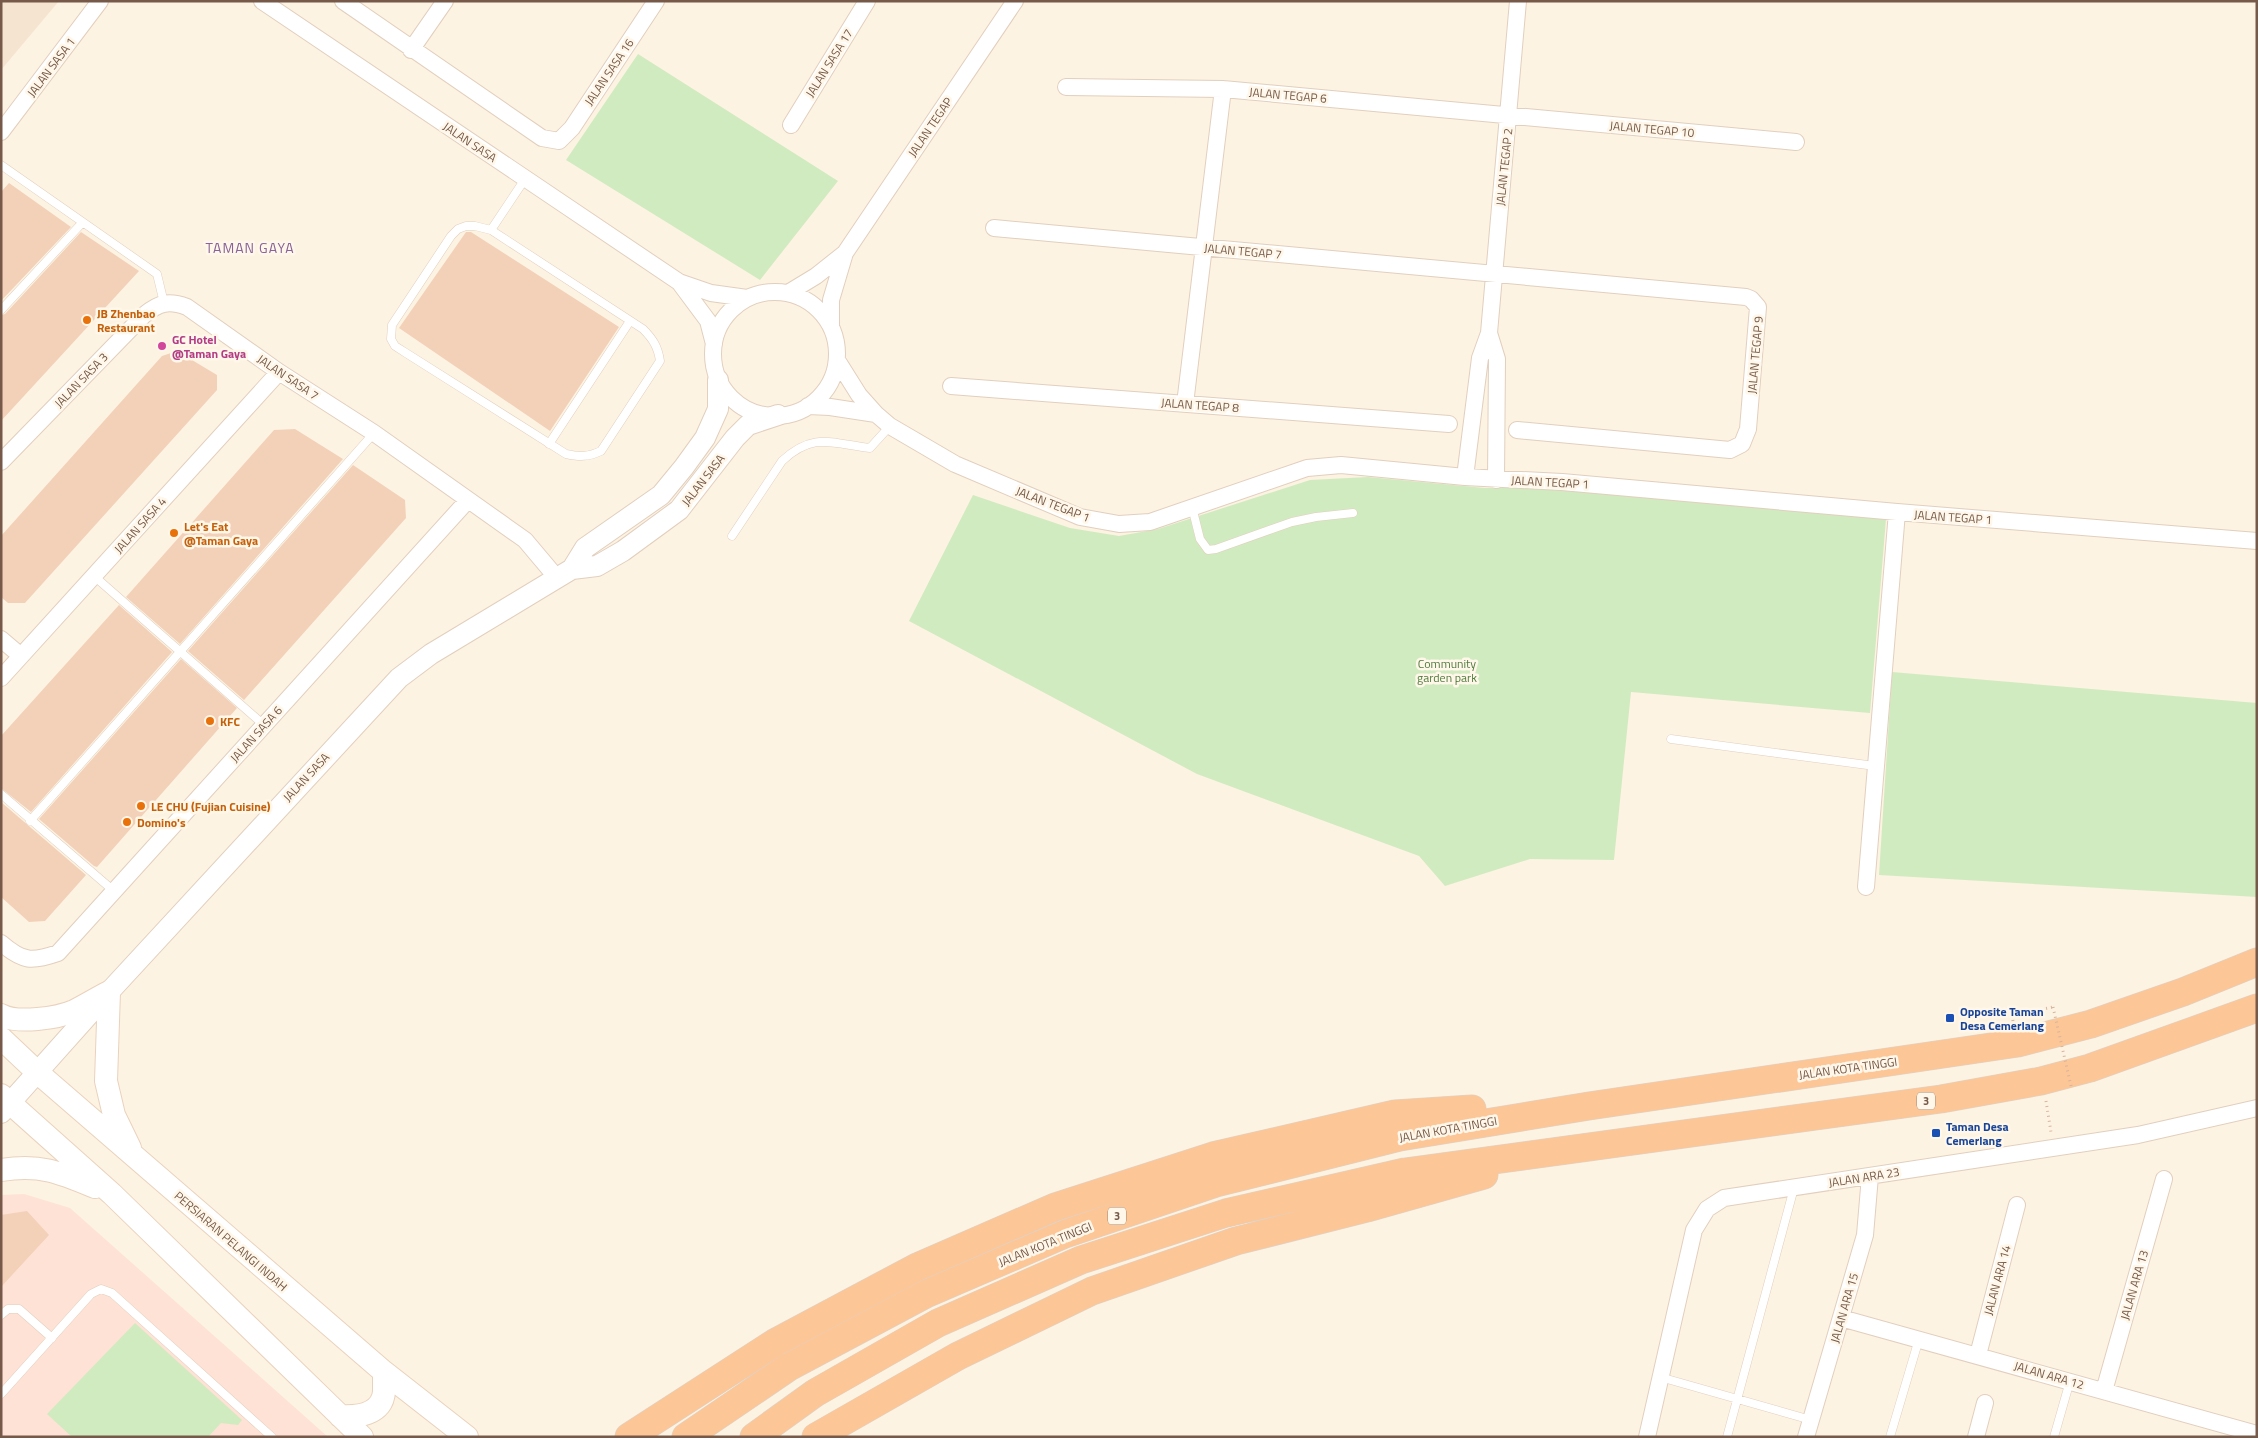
<svg xmlns="http://www.w3.org/2000/svg" width="2258" height="1438" font-family="'Titillium Web',sans-serif">
  <rect width="100%" height="100%" fill="#fdf3e2"/>
  <path fill="#f5e5d0" d="M 1,1 L 59,1 L 1,70 Z"/>
  <path fill="#fee2d5" d="M 24,1194 L 70,1208 L 328,1437 L 1,1437 L 1,1195 Z"/>
  <path fill="#d1ebc0" d="M 638,54 L 838,181 L 760,280 L 566,160 Z
    M 1368,477 L 1485,488 L 1560,488 L 1886,519 L 1870,713 L 1631,692 L 1614,860 L 1530,859 L 1445,886 L 1419,856 L 1197,774 L 909,621 L 973,495 L 1070,528 L 1119,536 L 1158,529 L 1310,480 Z
    M 1892,672 L 2257,703 L 2257,897 L 1879,875 Z
    M 135,1323 L 242,1420 L 238,1425 L 221,1423 L 208,1437 L 72,1437 L 47,1414 Z"/>
  <path fill="#f3d1b9" d="M 9,183 L 71,227 L 1,301 L 1,192 Z
    M 81,232 L 139,271 L 1,421 L 1,315 L 5,314 Z
    M 466,232 L 471,232 L 619,327 L 550,431 L 399,328 Z
    M 177,351 L 217,375 L 217,390 L 25,603 L 8,603 L 1,597 L 1,536 L 162,356 Z
    M 295,429 L 343,459 L 180,644 L 126,597 L 274,430 Z
    M 353,465 L 405,500 L 406,518 L 244,700 L 188,651 Z
    M 119,605 L 172,652 L 31,812 L 1,788 L 1,736 Z
    M 181,659 L 237,708 L 97,867 L 94,866 L 39,819 Z
    M 1,802 L 86,875 L 45,921 L 29,922 L 1,897 Z
    M 27,1211 L 49,1235 L 1,1287 L 1,1215 Z"/>
  <g fill="none" stroke-linecap="round" stroke-linejoin="round">
    <g stroke="#e2cfbe" stroke-width="9">
      <path id="service" d="M 1,165 L 157,274 L 164,303
        M 466,226 L 475,226 L 491,230 L 643,329 C 653,339 658,347 660,361 L 601,451 C 588,457 580,457 566,454 L 406,353 L 395,346 L 391,339 L 392,325 L 451,236 L 458,229 Z
        M 491,230 L 525,179
        M 1,310 L 82,223
        M 549,444 L 630,321
        M 1192,507 L 1200,539 L 1208,550 L 1216,549 L 1292,522 L 1316,517 L 1353,513
        M 732,536 L 782,461 C 814,431 833,444 870,448 L 890,426
        M 94,576 L 264,725
        M 1671,739 L 1875,766
        M 1,794 L 115,892
        M 30,821 L 374,433
        M 1,1315 L 8,1309 L 19,1309 L 52,1338
        M 1660,1377 L 1811,1420
        M 1,1394 L 91,1294 L 101,1289 L 112,1293 L 272,1437
        M 1727,1437 L 1794,1188
        M 1890,1437 L 1919,1339
        M 2054,1437 L 2070,1381"/>
    </g>
    <g stroke="#e2cfbe" stroke-width="18">
      <path id="minor" d="M 262,1 L 679,282 L 711,293 L 747,298
        M 343,1 L 542,138 L 559,141 L 572,128 L 656,1
        M 411,50 L 445,1
        M 1066,87 L 1223,89 L 1796,142
        M 791,125 L 867,1
        M 1,132 L 100,1
        M 994,228 L 1746,297 L 1751,299 L 1758,307 L 1748,429 L 1742,444 L 1730,450 L 1517,430
        M 679,282 L 708,321 L 714,344
        M713 354a62 62 0 1 1 124 0a62 62 0 1 1-124 0Z
        M 788,293 L 816,276 L 845,253
        M 831,327 L 831,300 L 845,253 L 1015,1
        M 1489,333 L 1497,359 L 1496,480
        M 837,360 L 859,395 L 876,414 L 890,426 L 955,464 L 1080,517 L 1119,524 L 1150,522 L 1307,468 L 1341,465 L 1465,477 L 1562,482 L 1897,512 L 2257,541
        M 951,386 L 1449,424
        M 1185,404 L 1223,89
        M 808,406 L 830,407 L 876,414
        M 1,462 L 144,315 C 159,303 168,300 187,307 L 279,372 L 374,433 L 525,540 L 557,578
        M 1465,477 L 1480,358 L 1489,333 L 1518,1
        M 1,639 L 21,656
        M 1,678 L 279,372
        M 1866,887 L 1897,512
        M 1,943 C 23,962 32,962 58,953 L 468,500
        M 1841,1318 L 2257,1434
        M 1978,1355 L 2017,1205
        M 2104,1391 L 2164,1179
        M 1647,1437 L 1694,1230 L 1707,1209 L 1724,1198 L 2138,1135 L 2257,1108
        M 1806,1437 L 1865,1235 L 1870,1176
        M 1976,1437 L 1985,1403"/>
    </g>
    <g stroke="#e2cfbe" stroke-width="22">
      <path id="tertiary" d="M 572,569 L 585,548 L 661,495 L 684,467 L 705,438 L 718,409 L 718,380
        M 1,1113 L 109,992 L 399,678 L 431,654 L 557,578 L 572,569 L 597,566 L 623,551 L 679,510 L 735,438 L 748,425 L 778,415"/>
    </g>
    <g stroke="#e9d2bd" stroke-width="24">
      <path id="secondary" d="M 109,992 L 106,1081 L 114,1115 L 130,1148
        M 1,1015 C 17,1024 58,1018 74,1011 C 86,1005 97,998 109,992
        M 1,1038 L 37,1072 L 384,1372 L 467,1437
        M 1,1095 L 112,1194 L 362,1437
        M 1,1170 C 41,1164 59,1172 95,1187
        M 340,1416 C 357,1417 382,1415 384,1392 C 384,1386 384,1379 384,1372"/>
    </g>
    <g stroke="#dbd4cf" stroke-width="29">
      <path id="trunk" d="M 629,1437 L 776,1342 L 917,1267 L 1055,1207 L 1213,1156 L 1395,1114 L 1472,1109
        M 686,1437 L 789,1367 L 926,1294 L 1065,1234 L 1216,1183 L 1400,1137 L 1589,1106 L 2018,1043 L 2091,1024 L 2183,992 L 2257,962
        M 754,1437 L 815,1393 L 938,1323 L 1081,1260 L 1226,1213 L 1405,1172 L 1941,1099 L 2041,1081 L 2090,1068 L 2257,1008
        M 816,1437 L 958,1356 L 1092,1291 L 1236,1241 L 1367,1208 L 1484,1175"/>
    </g>
    <path stroke="#d8b49c" stroke-width="3" stroke-dasharray="1 4" stroke-linecap="butt" d="M 2013,1021 L 2012,1016 L 2053,1007
      M 2046,1101 L 2051,1132"/>
    <use href="#service" stroke="#fff" stroke-width="8"/>
    <use href="#minor" stroke="#fff" stroke-width="16"/>
    <use href="#tertiary" stroke="#fff" stroke-width="20"/>
    <use href="#secondary" stroke="#fff" stroke-width="22"/>
    <use href="#trunk" stroke="#fcc697" stroke-width="28"/>
    <path stroke="#d8b49c" stroke-width="3" stroke-dasharray="1 4" stroke-linecap="butt" d="M 2053,1007 L 2071,1086"/>
  </g>
  <g fill="#e8710a" stroke="#fff7e9" stroke-width="2">
    <circle cx="87" cy="320" r="5"/>
    <circle cx="174" cy="533" r="5"/>
    <circle cx="210" cy="721" r="5"/>
    <circle cx="141" cy="806" r="5"/>
    <circle cx="127" cy="822" r="5"/>
  </g>
  <circle fill="#d1479c" stroke="#fff7e9" stroke-width="2" cx="162" cy="346" r="5"/>
  <g fill="#1a4fb4" stroke="#fff7e9" stroke-width="2">
    <rect x="1945" y="1013" width="10" height="10" rx="2.5"/>
    <rect x="1931" y="1128" width="10" height="10" rx="2.5"/>
  </g>
  <g text-anchor="middle" dominant-baseline="central" stroke-width="5" stroke-linejoin="round" paint-order="stroke">
    <g fill="#fff7e9" stroke="#9f8878" stroke-width="1">
      <rect x="1917" y="1092.5" width="18" height="17" rx="4"/>
      <rect x="1108" y="1207.5" width="18" height="17" rx="4"/>
    </g>
    <g font-size="11" font-weight="bold" fill="#765948">
      <text x="1926" y="1101">3</text>
      <text x="1117" y="1216">3</text>
    </g>
    <g font-size="12" fill="#765948" stroke="#fff7e9">
      <text transform="translate(829 63) rotate(-58)">JALAN SASA 17</text>
      <text transform="translate(51 67) rotate(-53)">JALAN SASA 1</text>
      <text transform="translate(609 72) rotate(-56)">JALAN SASA 16</text>
      <text transform="translate(1288 95) rotate(5)">JALAN TEGAP 6</text>
      <text transform="translate(930 127) rotate(-56)">JALAN TEGAP</text>
      <text transform="translate(1652 129) rotate(5)">JALAN TEGAP 10</text>
      <text transform="translate(470 142) rotate(34)">JALAN SASA</text>
      <text transform="translate(1504 167) rotate(-84)">JALAN TEGAP 2</text>
      <text transform="translate(1243 251) rotate(5)">JALAN TEGAP 7</text>
      <text transform="translate(1755 355) rotate(-85)">JALAN TEGAP 9</text>
      <text transform="translate(288 377) rotate(34)">JALAN SASA 7</text>
      <text transform="translate(81 380) rotate(-46)">JALAN SASA 3</text>
      <text transform="translate(1200 405) rotate(4)">JALAN TEGAP 8</text>
      <text transform="translate(703 480) rotate(-52)">JALAN SASA</text>
      <text transform="translate(1550 482) rotate(3)">JALAN TEGAP 1</text>
      <text transform="translate(1053 504) rotate(21)">JALAN TEGAP 1</text>
      <text transform="translate(1953 517) rotate(4)">JALAN TEGAP 1</text>
      <text transform="translate(140 525) rotate(-48)">JALAN SASA 4</text>
      <text transform="translate(256 734) rotate(-48)">JALAN SASA 6</text>
      <text transform="translate(306 777) rotate(-47)">JALAN SASA</text>
      <text transform="translate(1848 1068) rotate(-8)">JALAN KOTA TINGGI</text>
      <text transform="translate(1448 1129) rotate(-10)">JALAN KOTA TINGGI</text>
      <text transform="translate(1864 1177) rotate(-9)">JALAN ARA 23</text>
      <text transform="translate(231 1241) rotate(41)">PERSIARAN PELANGI INDAH</text>
      <text transform="translate(1045 1244) rotate(-22)">JALAN KOTA TINGGI</text>
      <text transform="translate(1997 1280) rotate(-75)">JALAN ARA 14</text>
      <text transform="translate(2134 1285) rotate(-74)">JALAN ARA 13</text>
      <text transform="translate(1844 1308) rotate(-74)">JALAN ARA 15</text>
      <text transform="translate(2049 1375) rotate(16)">JALAN ARA 12</text>
    </g>
    <g font-size="12" font-weight="bold" fill="#c56008" stroke="#fff7e9" text-anchor="start">
      <text x="97" y="313">JB Zhenbao<tspan x="97" dy="14">Restaurant</tspan></text>
      <text x="184" y="526">Let's Eat<tspan x="184" dy="14">@Taman Gaya</tspan></text>
      <text x="220" y="721">KFC</text>
      <text x="151" y="806">LE CHU (Fujian Cuisine)</text>
      <text x="137" y="822">Domino's</text>
    </g>
    <g font-size="12" font-weight="bold" fill="#b23c85" stroke="#fff7e9" text-anchor="start">
      <text x="172" y="339">GC Hotel<tspan x="172" dy="14">@Taman Gaya</tspan></text>
    </g>
    <g font-size="12" fill="#507c3f" stroke="#fff7e9">
      <text x="1447" y="663">Community<tspan x="1447" dy="14">garden park</tspan></text>
    </g>
    <g font-size="12" font-weight="bold" fill="#164399" stroke="#fff7e9" text-anchor="start">
      <text x="1960" y="1011">Opposite Taman<tspan x="1960" dy="14">Desa Cemerlang</tspan></text>
      <text x="1946" y="1126">Taman Desa<tspan x="1946" dy="14">Cemerlang</tspan></text>
    </g>
    <g font-size="14" letter-spacing="1" fill="#886399" stroke="#fff7e9">
      <text x="250" y="247">TAMAN GAYA</text>
    </g>
  </g>
  <rect width="2258" height="1438" fill="none" stroke="#765948" stroke-width="5"/>
</svg>
